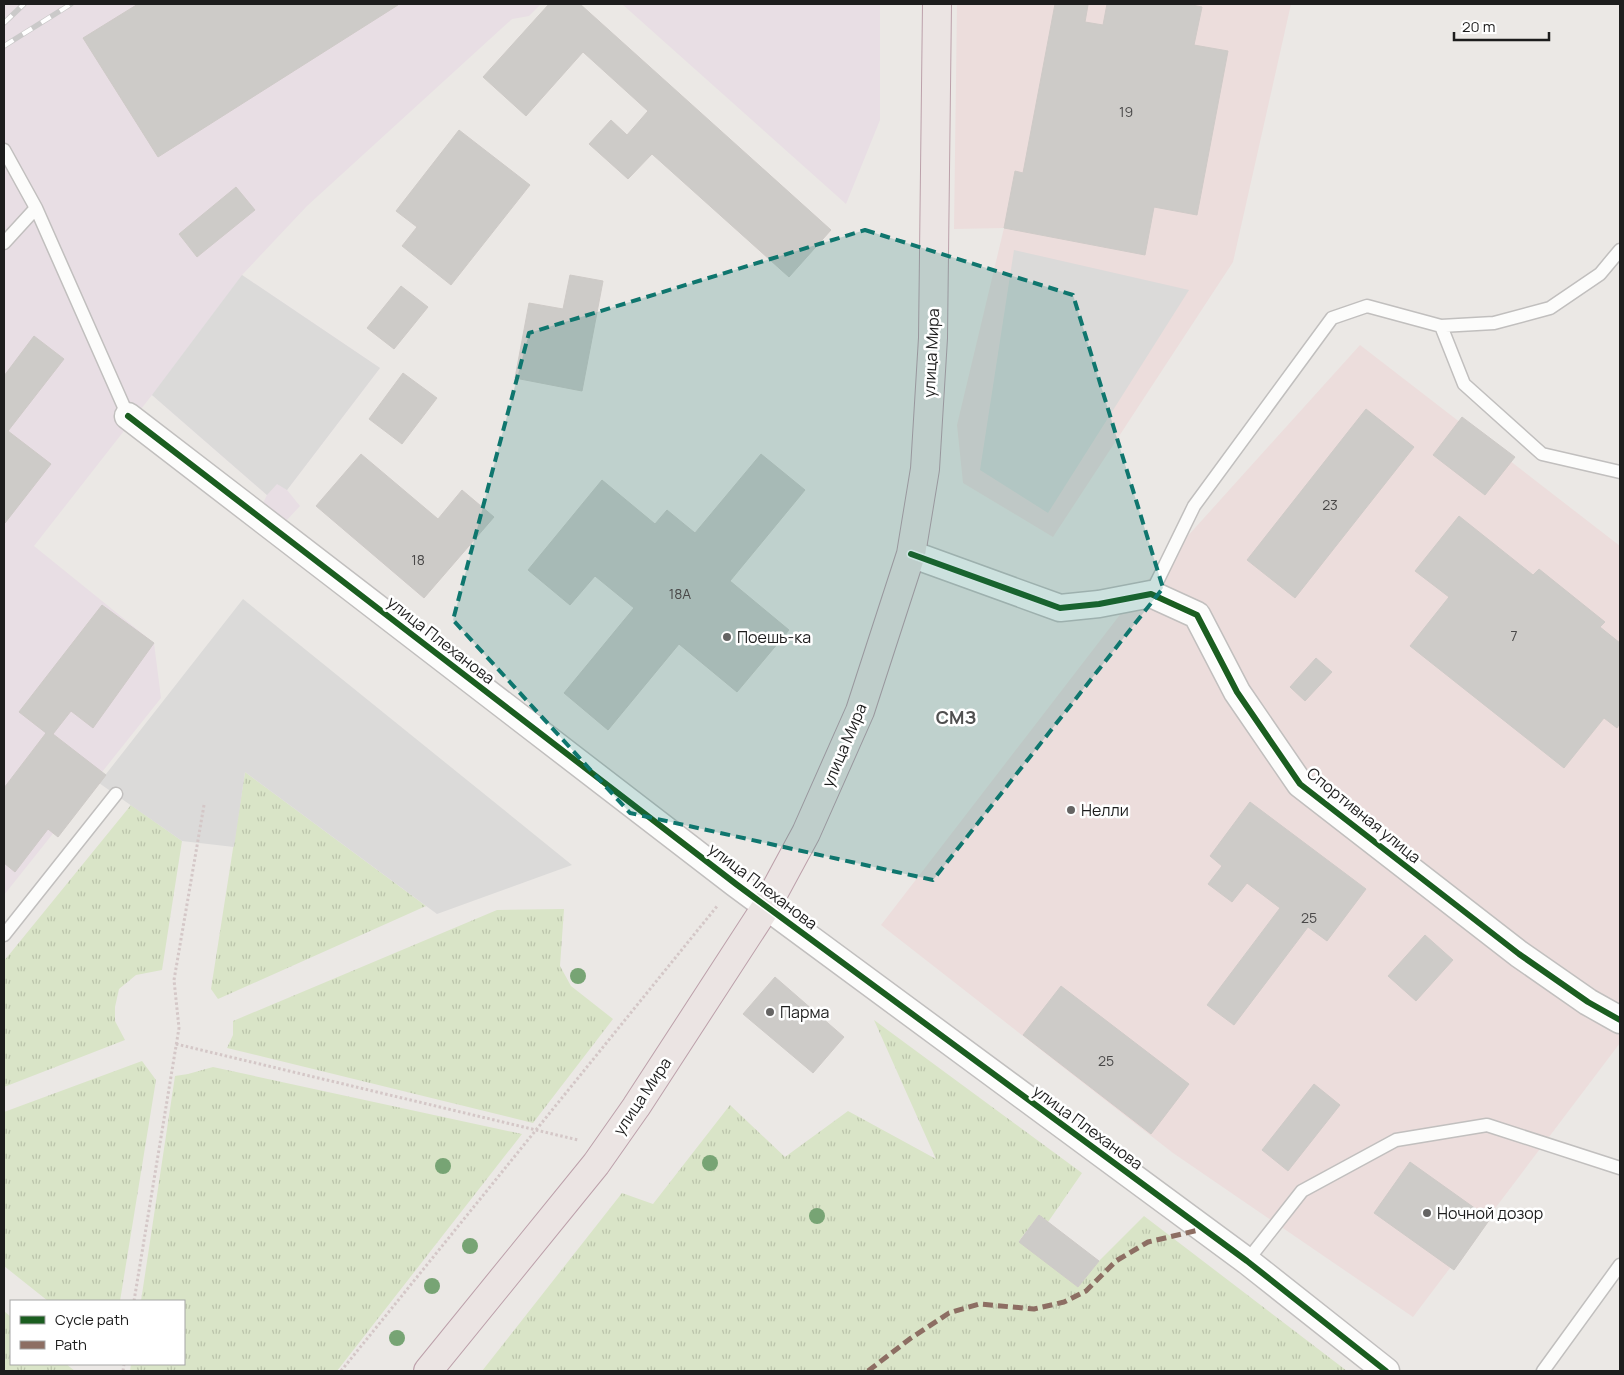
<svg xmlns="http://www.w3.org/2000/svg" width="1624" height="1375" font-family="Manrope,sans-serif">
  <defs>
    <pattern id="grass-tufts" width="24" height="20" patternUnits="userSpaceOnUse" patternTransform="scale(1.25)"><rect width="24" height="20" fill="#d9e4c7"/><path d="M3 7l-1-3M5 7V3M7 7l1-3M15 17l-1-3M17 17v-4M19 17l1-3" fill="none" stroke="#bac3aa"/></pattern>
  </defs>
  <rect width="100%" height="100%" fill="#ebe8e5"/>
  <path fill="#ecdddc" d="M 957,4 L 1291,4 L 1233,262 L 1053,537 L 963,483 L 957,425 L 1004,228 L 954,229 Z
    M 1360,345 L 1620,546 L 1620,1043 L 1413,1317 L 1173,1153 L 881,925 L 1139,590 Z"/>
  <path fill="#e8dee4" d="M 4,4 L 541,4 L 529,16 L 512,19 L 307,206 L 242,275 L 380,368 L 287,490 L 300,506 L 285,522 L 262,505 L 267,495 L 152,395 L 34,546 L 154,643 L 161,698 L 4,895 Z
    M 622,4 L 880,4 L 880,120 L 846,204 Z"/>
  <path fill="url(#grass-tufts)" d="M 245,772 L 426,906 L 218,999 L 211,989 Z
    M 131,805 L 182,841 L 162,970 L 136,975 L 119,989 L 115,1007 L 115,1021 L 125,1040 L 4,1087 L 4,961 Z
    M 564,909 L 560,966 L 571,986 L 613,1019 L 533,1123 L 227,1048 L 233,1035 L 233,1021 L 497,910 Z
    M 874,1020 L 1082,1173 L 1048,1222 L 1039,1215 L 1019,1241 L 1078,1287 L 1099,1261 L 1144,1216 L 1347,1371 L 482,1371 L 622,1193 L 653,1204 L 730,1105 L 785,1157 L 848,1111 L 936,1159 Z
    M 142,1061 L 156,1080 L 120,1301 L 48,1301 L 4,1266 L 4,1112 Z
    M 213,1067 L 522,1134 L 337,1371 L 130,1371 L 131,1364 L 184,1364 L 184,1301 L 141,1301 L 175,1076 L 188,1074 Z
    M 4,1311 L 11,1317 L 11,1364 L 66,1364 L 75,1371 L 4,1371 Z"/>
  <path fill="#dbdad9" d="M 1014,250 L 1189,290 L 1048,513 L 980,470 Z
    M 242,275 L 380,368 L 287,490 L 277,484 L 267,495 L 152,395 Z
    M 243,599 L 572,865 L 437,914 L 245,772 L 234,847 L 182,841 L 99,783 Z"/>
  <path fill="#cdcbc8" stroke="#cecac7" d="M 138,4 L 398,4 L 398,5 L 158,157 L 83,38 Z
    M 549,4 L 580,4 L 831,230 L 789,277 L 652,154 L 628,179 L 589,144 L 611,120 L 627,135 L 648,111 L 583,52 L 526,116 L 483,77 Z
    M 1055,4 L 1078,4 L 1088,5 L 1085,22 L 1103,25 L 1107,4 L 1187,4 L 1202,7 L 1194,45 L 1228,51 L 1197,215 L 1154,207 L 1145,255 L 1004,228 L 1015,171 L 1023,173 Z
    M 459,130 L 530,185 L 451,285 L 402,246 L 417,227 L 396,211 Z
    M 236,187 L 255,210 L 197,257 L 179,234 Z
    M 570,275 L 603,281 L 582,391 L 515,378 L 529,303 L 563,309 Z
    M 401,286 L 428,307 L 394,349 L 367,328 Z
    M 34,336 L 64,359 L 8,431 L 51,464 L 5,523 L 4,521 L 4,376 Z
    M 403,373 L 437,398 L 402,444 L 369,419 Z
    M 1366,409 L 1414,447 L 1295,598 L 1247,560 Z
    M 1462,417 L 1515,457 L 1485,495 L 1433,455 Z
    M 361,454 L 438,519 L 462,490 L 494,517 L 424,598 L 316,506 Z
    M 761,454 L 805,490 L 730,581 L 789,630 L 737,692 L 679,644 L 608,730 L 564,693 L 634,608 L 595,576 L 570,605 L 528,570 L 602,480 L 655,524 L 667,510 L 695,533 Z
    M 1459,516 L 1533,575 L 1539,569 L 1605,622 L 1600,627 L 1620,643 L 1620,723 L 1617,728 L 1604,718 L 1564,768 L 1410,646 L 1449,597 L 1415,571 Z
    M 102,605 L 154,643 L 93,728 L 71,711 L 53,734 L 106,775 L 58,837 L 48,829 L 15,872 L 4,863 L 4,788 L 46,733 L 19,712 Z
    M 1316,658 L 1332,672 L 1305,701 L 1290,687 Z
    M 1250,802 L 1366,889 L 1327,941 L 1308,927 L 1234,1025 L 1207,1005 L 1280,908 L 1247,883 L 1232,902 L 1208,884 L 1222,866 L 1210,856 Z
    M 1425,935 L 1453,960 L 1416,1001 L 1388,976 Z
    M 775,977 L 844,1037 L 813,1073 L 743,1014 Z
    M 1061,986 L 1189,1084 L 1151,1134 L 1023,1035 Z
    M 1314,1084 L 1340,1105 L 1288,1171 L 1262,1150 Z
    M 1410,1162 L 1490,1219 L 1454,1270 L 1374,1213 Z
    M 1039,1215 L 1099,1261 L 1078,1287 L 1019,1242 Z"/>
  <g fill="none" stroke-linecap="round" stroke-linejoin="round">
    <g stroke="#c1bfbe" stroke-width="15">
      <path id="service" d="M 4,150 L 36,208 L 4,243
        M 36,208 L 128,416
        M 1441,326 L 1464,384 L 1542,454 L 1620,472
        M 1151,594 L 1194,506 L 1332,318 L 1367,306 L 1441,326 L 1494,323 L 1550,308 L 1600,274 L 1620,250
        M 4,935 L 116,794
        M 1247,1261 L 1302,1191 L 1396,1140 L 1487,1125 L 1620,1168
        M 1543,1371 L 1620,1265"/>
    </g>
    <g stroke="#c1bfbe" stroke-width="29">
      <path id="minor" d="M 128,416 L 736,884 L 1247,1261 L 1386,1371
        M 911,554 L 1060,608 L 1099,604 L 1151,594 L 1197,615 L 1237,692 L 1300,784 L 1519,954 L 1588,1002 L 1620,1020"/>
    </g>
    <g stroke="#bca0aa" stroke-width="30">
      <path id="trunk" d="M 428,1371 L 596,1164 L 636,1107 L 766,907 L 806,833 L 860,711 L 911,554 L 925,469 L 933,338 L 937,4"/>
    </g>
    <path stroke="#d4c7c7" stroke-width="3" stroke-dasharray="2.5 2.5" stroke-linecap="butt" d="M 176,1044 L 578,1140
      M 134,1301 L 179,1028 L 174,980 L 204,805
      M 123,1371 L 124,1364
      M 341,1371 L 718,905"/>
    <use href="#service" stroke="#fcfcfb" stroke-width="12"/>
    <use href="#minor" stroke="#fcfcfb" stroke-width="26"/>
    <use href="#trunk" stroke="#ebe4e3" stroke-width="28"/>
    <g stroke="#cac9c9" stroke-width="5.5">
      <path id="rail" d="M 4,23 L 24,4
        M 4,46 L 71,4"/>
    </g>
    <use href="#rail" stroke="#fff" stroke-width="4" stroke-dasharray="11" stroke-linecap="butt"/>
    <path stroke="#8d6e63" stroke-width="5" stroke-dasharray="10 5" stroke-linecap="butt" d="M 868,1371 L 911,1338 L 949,1313 L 979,1304 L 1034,1309 L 1064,1302 L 1086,1291 L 1116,1261 L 1148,1242 L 1203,1229"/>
    <g stroke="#fff" stroke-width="9">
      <path id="cycleway" d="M 128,416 L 736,884 L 1247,1261 L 1386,1371
        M 911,554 L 1060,608 L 1099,604 L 1151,594 L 1197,615 L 1237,692 L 1300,784 L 1519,954 L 1588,1002 L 1620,1020"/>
    </g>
    <use href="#cycleway" stroke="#1b5e20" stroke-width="6"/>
  </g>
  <g fill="#77a474">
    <circle cx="578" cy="976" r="8"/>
    <circle cx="710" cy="1163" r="8"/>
    <circle cx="443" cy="1166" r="8"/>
    <circle cx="817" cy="1216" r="8"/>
    <circle cx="470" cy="1246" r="8"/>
    <circle cx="432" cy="1286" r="8"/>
    <circle cx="397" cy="1338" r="8"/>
  </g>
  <path fill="#0f766e" fill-opacity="0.2" stroke="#0f766e" stroke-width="4" stroke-dasharray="10 6" stroke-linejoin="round" d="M 865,230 L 1073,295 L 1163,588 L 933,880 L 630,813 L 453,620 L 529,333 Z"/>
  <g fill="#656463" stroke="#fff" stroke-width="2">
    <circle cx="727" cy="637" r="5"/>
    <circle cx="1071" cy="810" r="5"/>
    <circle cx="770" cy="1012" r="5"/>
    <circle cx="1427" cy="1213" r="5"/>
  </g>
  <g text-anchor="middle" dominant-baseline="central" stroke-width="5" stroke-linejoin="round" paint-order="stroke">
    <g font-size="14" fill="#494848">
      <text x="1126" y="111">19</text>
      <text x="1330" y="504">23</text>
      <text x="418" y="559">18</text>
      <text x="680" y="593">18А</text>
      <text x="1514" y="635">7</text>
      <text x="1309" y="917">25</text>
      <text x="1106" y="1060">25</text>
    </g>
    <g font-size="16" fill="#1d1d1d" stroke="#fff">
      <text transform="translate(931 353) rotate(-87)">улица Мира</text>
      <text transform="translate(441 640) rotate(38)">улица Плеханова</text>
      <text transform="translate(844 745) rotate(-67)">улица Мира</text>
      <text transform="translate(1364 815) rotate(39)">Спортивная улица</text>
      <text transform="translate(763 886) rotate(37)">улица Плеханова</text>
      <text transform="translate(642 1096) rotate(-56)">улица Мира</text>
      <text transform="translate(1088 1127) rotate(36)">улица Плеханова</text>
    </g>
    <g font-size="16" fill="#1d1d1d" stroke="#fff" text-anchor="start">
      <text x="737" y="637">Поешь-ка</text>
      <text x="1081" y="810">Нелли</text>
      <text x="780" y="1012">Парма</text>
      <text x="1437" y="1213">Ночной дозор</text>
    </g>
    <g font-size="18" font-weight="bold" fill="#505050" stroke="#fff">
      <text x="956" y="717">СМЗ</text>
    </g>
  </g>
  <rect width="1624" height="1375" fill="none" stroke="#1d1d1d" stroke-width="10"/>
  <rect x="10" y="1300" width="175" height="65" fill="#ffffff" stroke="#a5a5a5"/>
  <rect x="20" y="1316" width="25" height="8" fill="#1b5e20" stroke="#a5a5a5"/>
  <text x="55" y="1325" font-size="15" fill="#1d1d1d">Cycle path</text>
  <rect x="20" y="1341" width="25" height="8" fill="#8d6e63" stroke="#a5a5a5"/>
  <text x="55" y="1350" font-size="15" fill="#1d1d1d">Path</text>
  <path d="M1454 32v8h95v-8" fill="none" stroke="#1d1d1d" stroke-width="2.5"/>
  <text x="1462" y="32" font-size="15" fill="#1d1d1d" stroke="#ffffff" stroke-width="4" paint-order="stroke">20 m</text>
</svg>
